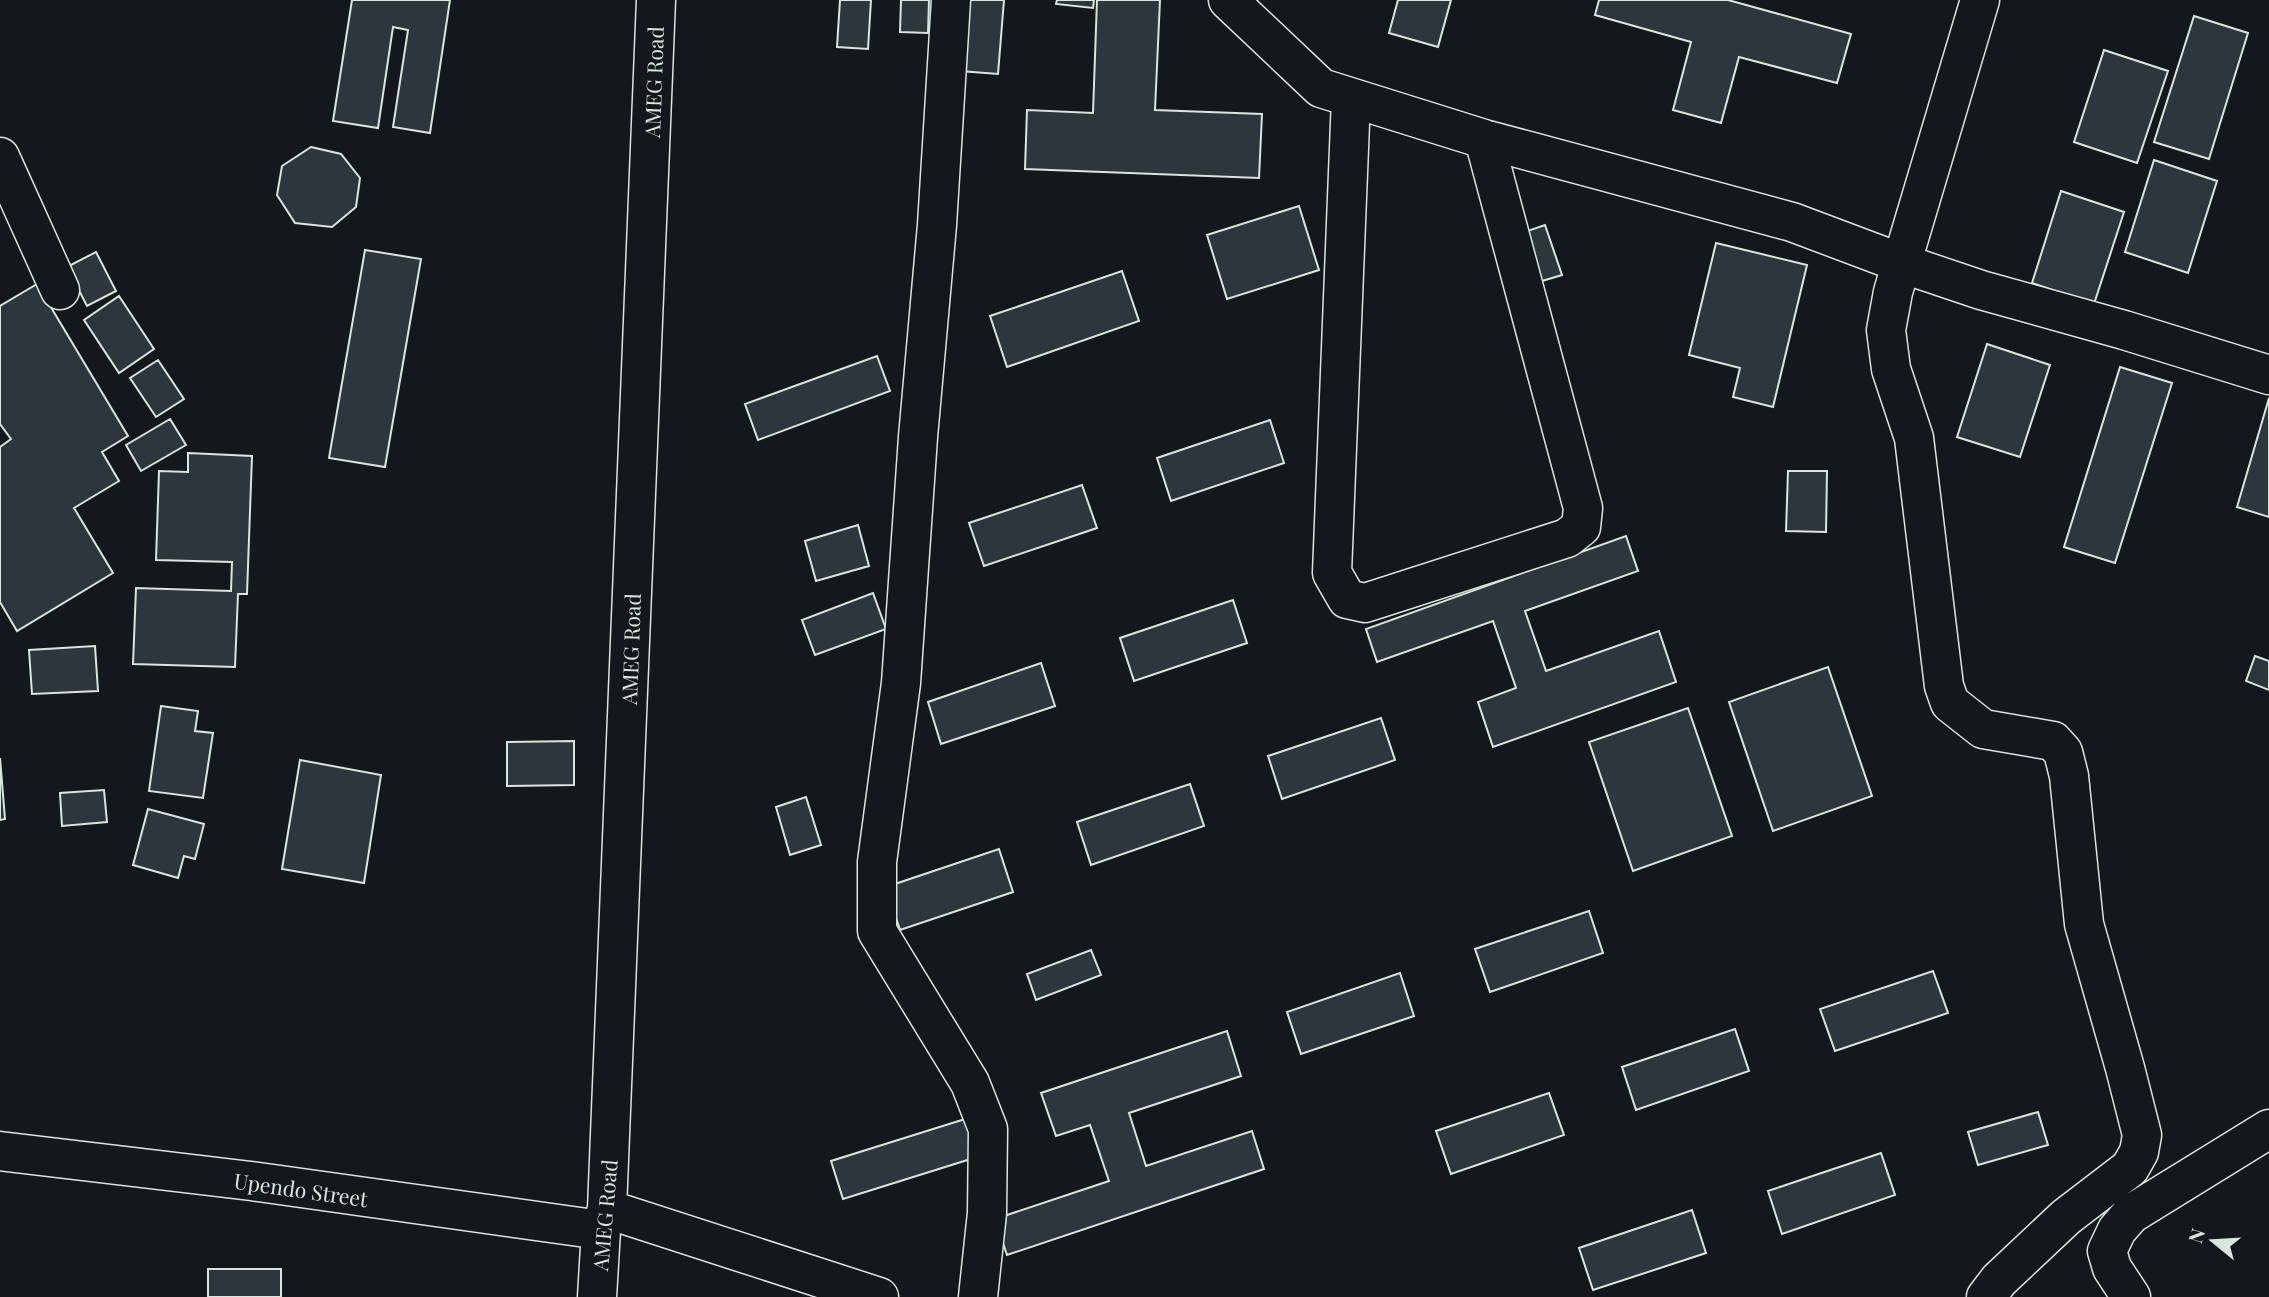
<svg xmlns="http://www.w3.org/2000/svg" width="2269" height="1297" font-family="'Playfair Display',serif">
  <rect width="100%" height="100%" fill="#14181c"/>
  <path fill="#2c363c" stroke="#d8e6dc" stroke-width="2" d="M 352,0 L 450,0 L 430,133 L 393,127 L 408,30 L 393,27 L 378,128 L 333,121 Z
    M 840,0 L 871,0 L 868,49 L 837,47 Z
    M 901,0 L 929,0 L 928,33 L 900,32 Z
    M 965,0 L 1004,0 L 998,74 L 960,71 Z
    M 1057,0 L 1094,0 L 1093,8 L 1056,4 Z
    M 1097,0 L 1160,0 L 1155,110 L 1262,114 L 1259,178 L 1025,169 L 1027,110 L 1093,113 Z
    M 1398,0 L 1451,0 L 1438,47 L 1389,33 Z
    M 1599,0 L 1728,0 L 1851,34 L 1837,83 L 1739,57 L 1721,123 L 1673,110 L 1691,42 L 1595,15 Z
    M 2194,16 L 2248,33 L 2209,159 L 2154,142 Z
    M 2104,50 L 2168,71 L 2137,163 L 2074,142 Z
    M 311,147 L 341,154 L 360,178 L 356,207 L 332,227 L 295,223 L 277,195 L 282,166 Z
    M 2154,160 L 2217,181 L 2188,273 L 2125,252 Z
    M 2061,191 L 2124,212 L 2094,304 L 2032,283 Z
    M 1299,206 L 1319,270 L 1227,299 L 1207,235 Z
    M 1545,225 L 1562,275 L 1532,284 L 1516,235 Z
    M 1716,243 L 1807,265 L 1773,407 L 1733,397 L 1740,368 L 1689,355 Z
    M 365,250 L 421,259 L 385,467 L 329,458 Z
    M 96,252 L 116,291 L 87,306 L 67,267 Z
    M 1122,271 L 1139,321 L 1007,367 L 990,316 Z
    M 37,284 L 128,436 L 102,452 L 119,481 L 74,508 L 113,573 L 17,631 L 0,602 L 0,447 L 11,439 L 0,424 L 0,306 Z
    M 119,296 L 154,349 L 119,373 L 84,320 Z
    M 1987,344 L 2050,365 L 2020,457 L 1957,437 Z
    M 877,356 L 890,391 L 758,440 L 745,404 Z
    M 158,360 L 184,399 L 156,417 L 130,378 Z
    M 2120,367 L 2172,383 L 2115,563 L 2064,547 Z
    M 2269,398 L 2269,517 L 2237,507 Z
    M 170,419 L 186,445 L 141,471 L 126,445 Z
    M 1270,420 L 1284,463 L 1171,501 L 1157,458 Z
    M 188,453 L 252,456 L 247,594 L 238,594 L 235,667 L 133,664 L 136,588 L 231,591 L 232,562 L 156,560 L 159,471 L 188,472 Z
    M 1788,471 L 1827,471 L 1826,532 L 1786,531 Z
    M 1082,485 L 1097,528 L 984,566 L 969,523 Z
    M 858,525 L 869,566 L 816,581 L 805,541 Z
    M 1626,536 L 1638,571 L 1525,611 L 1546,671 L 1659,631 L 1676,682 L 1493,747 L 1478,702 L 1516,688 L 1493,621 L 1377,662 L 1366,629 Z
    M 873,593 L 886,629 L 815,655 L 802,620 Z
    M 1233,600 L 1247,643 L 1134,681 L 1120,638 Z
    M 95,646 L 98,691 L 32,694 L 29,650 Z
    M 2255,656 L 2269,661 L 2269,690 L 2246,681 Z
    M 1041,663 L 1055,706 L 941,744 L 928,702 Z
    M 1828,667 L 1872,796 L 1773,831 L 1729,702 Z
    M 161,706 L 198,711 L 195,731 L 213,733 L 203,798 L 149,791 Z
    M 1688,708 L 1732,836 L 1633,871 L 1589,742 Z
    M 1381,718 L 1395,760 L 1282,799 L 1268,756 Z
    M 574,741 L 574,785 L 507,786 L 507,742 Z
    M 0,758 L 5,819 L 0,820 Z
    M 300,760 L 381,775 L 364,883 L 282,869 Z
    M 1190,784 L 1204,826 L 1091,865 L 1077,822 Z
    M 104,790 L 107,822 L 62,826 L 60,793 Z
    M 806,797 L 821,845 L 790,855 L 776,807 Z
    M 148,809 L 204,824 L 195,859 L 184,856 L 178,878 L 133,865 Z
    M 999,849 L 1013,892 L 900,930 L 886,887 Z
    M 1589,911 L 1603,953 L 1490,992 L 1475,949 Z
    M 1091,950 L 1101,975 L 1036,1000 L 1027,974 Z
    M 1933,971 L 1948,1013 L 1835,1051 L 1820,1009 Z
    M 1400,973 L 1414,1016 L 1301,1054 L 1287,1012 Z
    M 1735,1029 L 1749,1071 L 1636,1110 L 1622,1067 Z
    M 1227,1031 L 1241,1076 L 1129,1113 L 1146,1166 L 1252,1131 L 1264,1169 L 1007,1255 L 995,1219 L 1109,1181 L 1090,1125 L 1056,1136 L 1041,1093 Z
    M 1549,1093 L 1564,1135 L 1451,1174 L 1436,1131 Z
    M 2038,1112 L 2048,1145 L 1978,1165 L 1968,1132 Z
    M 965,1119 L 977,1157 L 843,1199 L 831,1161 Z
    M 1881,1153 L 1895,1195 L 1782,1234 L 1768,1191 Z
    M 1692,1210 L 1706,1253 L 1593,1290 L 1579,1248 Z
    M 208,1269 L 281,1269 L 281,1297 L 208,1297 Z"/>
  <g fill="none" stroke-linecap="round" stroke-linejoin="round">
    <g stroke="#d8e6dc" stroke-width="41">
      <path id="minor" d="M 951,0 L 937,225 L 918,437 L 901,683 L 877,862 L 877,931 L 970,1083 L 988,1129 L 987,1213 L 978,1297
        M 1228,0 L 1321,88 L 1484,139 L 1792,222 L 1901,263 L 1981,290 L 2124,330 L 2269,375
        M 1980,0 L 1893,292 L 1886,330 L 1891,369 L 1914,438 L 1944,686 L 1950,703 L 1983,729 L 2053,741 L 2063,752 L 2069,776 L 2084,924 L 2125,1068 L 2142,1135 L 2139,1152 L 2130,1168 L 2066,1217 L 1999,1280 L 1986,1297
        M 1351,98 L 1332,573 L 1347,599 L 1365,603 L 1567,538 L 1581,527 L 1583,508 L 1484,139
        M 0,157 L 60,290
        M 0,1151 L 251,1181 L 601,1230
        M 607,1209 L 879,1297
        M 597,1297 L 601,1230 L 607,1209 L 656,0
        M 2131,1297 L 2112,1268 L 2107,1251 L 2117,1230 L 2131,1214 L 2269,1129"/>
    </g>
    <use href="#minor" stroke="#14181c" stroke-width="38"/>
  </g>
  <g text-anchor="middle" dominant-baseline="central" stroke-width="5" stroke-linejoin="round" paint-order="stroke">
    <g font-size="21" fill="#d8e6dc" stroke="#14181c">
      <text transform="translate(653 82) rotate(-88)">AMEG Road</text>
      <text transform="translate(630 649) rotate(-88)">AMEG Road</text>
      <text transform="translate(301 1189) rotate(8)">Upendo Street</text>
      <text transform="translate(604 1215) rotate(-85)">AMEG Road</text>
    </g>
  </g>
  <g transform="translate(2213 1241) rotate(288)" stroke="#14181c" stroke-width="5" paint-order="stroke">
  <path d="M0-5L12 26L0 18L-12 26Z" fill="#d8e6dc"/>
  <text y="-10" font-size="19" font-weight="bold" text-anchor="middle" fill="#d8e6dc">N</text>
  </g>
</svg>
